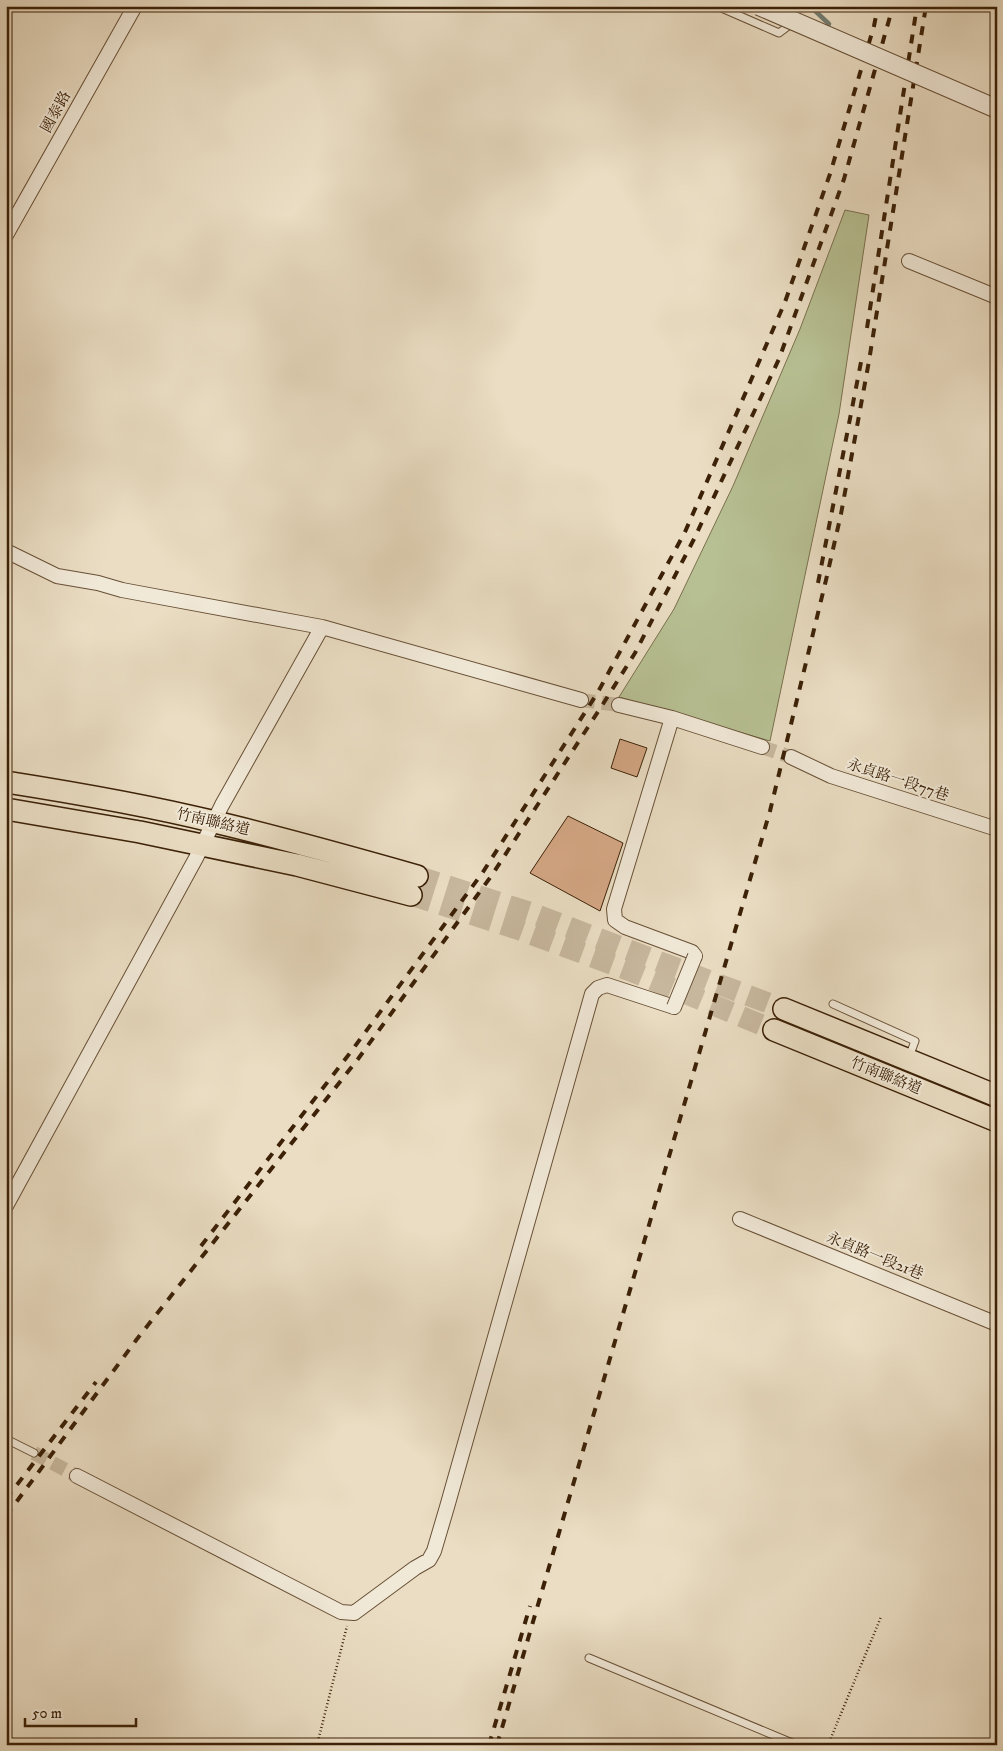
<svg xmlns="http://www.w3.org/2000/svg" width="1003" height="1751" font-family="'IM FELL DW Pica','Noto Serif TC',serif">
  <rect width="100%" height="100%" fill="#eaddc3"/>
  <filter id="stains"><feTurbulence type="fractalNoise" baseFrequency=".004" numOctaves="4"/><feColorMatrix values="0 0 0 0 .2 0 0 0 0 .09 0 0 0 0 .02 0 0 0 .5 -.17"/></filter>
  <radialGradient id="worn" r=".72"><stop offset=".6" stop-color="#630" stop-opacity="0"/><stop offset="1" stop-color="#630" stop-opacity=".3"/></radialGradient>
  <path fill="#b7c093" stroke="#7a704d" d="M 845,210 L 869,215 L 839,414 L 770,741 L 619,697 L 674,609 L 733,486 L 800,329 Z"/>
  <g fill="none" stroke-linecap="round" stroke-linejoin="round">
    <path stroke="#737d71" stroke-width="4.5" d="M 810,6 L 829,24"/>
  </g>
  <path fill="#d5a785" stroke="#3c2107" d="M 620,739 L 647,748 L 637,777 L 611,768 Z
    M 568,816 L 623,843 L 600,911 L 530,873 Z"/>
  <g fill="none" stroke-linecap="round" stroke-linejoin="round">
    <path stroke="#c7b79d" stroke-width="14" stroke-dasharray="14 7" stroke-linecap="butt" d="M 581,700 L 619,705
      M 762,747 L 791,757
      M 34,1453 L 77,1476"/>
    <path stroke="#c7b79d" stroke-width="21" stroke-dasharray="21 11" stroke-linecap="butt" d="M 417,876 L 529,912 L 784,1009
      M 411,895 L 517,929 L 633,972 L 774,1030"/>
    <g stroke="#685036" stroke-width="9">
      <path id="service" d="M 717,6 L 779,33 L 787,27 L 794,14 L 792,6
        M 833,1004 L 915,1041 L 909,1057
        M 6,1439 L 34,1453
        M 589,1658 L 797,1745"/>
    </g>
    <g stroke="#685036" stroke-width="16">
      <path id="minor" d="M 6,235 L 135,6
        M 909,261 L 997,297
        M 6,551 L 57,576 L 98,583 L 122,590 L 322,627 L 581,700
        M 619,705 L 672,718 L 762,747
        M 672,718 L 614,909 L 615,920 L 625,927 L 692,952 L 695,956
        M 791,757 L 831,776 L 997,829
        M 6,1206 L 196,858 L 222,805 L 322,627
        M 740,1219 L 997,1324
        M 77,1476 L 341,1612 L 354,1613 L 415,1568 L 429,1560 L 434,1551 L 447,1507 L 592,994 L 598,988 L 607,985 L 674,1007"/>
    </g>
    <g stroke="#3c2107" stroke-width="24">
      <path id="primary" d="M 6,782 C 76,793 146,805 215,822 C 283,838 350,857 417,876
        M 6,809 L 140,832 L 297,865 L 411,895
        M 784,1009 L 997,1096
        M 774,1030 L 997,1121"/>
    </g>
    <path stroke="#3c2107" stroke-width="2.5" stroke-dasharray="1 2.5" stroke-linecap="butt" d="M 317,1745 L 347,1626
      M 828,1745 L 881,1617"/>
    <use href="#service" stroke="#f1e9d8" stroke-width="7"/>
    <use href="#minor" stroke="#f1e9d8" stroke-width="14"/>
    <use href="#primary" stroke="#eaddc3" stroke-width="21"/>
    <path stroke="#3c2107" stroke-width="4" stroke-dasharray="9 9" stroke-linecap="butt" d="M 867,328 L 917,6
      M 818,583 L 862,357
      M 201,1246 L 350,1053 L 483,872 L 598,692 L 685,532 L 785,302 L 830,174 L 874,26 L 878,6
      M 6,1499 L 96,1382
      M 6,1516 L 137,1339 L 358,1059 L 492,875 L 603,704 L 635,653 L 694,539 L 779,359 L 844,179 L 893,6
      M 489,1745 L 530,1606
      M 497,1745 L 770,811 L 826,580 L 841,514 L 869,361 L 926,6"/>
    <g stroke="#685036" stroke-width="16" stroke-linecap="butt">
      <path id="minor-bridge" d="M 674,1007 L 695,956"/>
    </g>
    <g stroke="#685036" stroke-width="20" stroke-linecap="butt">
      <path id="tertiary-bridge" d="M 759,6 L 997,109"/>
    </g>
    <use href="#minor-bridge" stroke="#f1e9d8" stroke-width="14"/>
    <use href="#tertiary-bridge" stroke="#f1e9d8" stroke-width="18"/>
  </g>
  <g text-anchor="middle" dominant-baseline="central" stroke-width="4" stroke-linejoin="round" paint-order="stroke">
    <g font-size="15" fill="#3c2107" stroke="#f1e9d8">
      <text transform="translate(56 112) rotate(-61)">國泰路</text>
      <text transform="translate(898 780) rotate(18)">永貞路一段77巷</text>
      <text transform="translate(213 822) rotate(13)">竹南聯絡道</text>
      <text transform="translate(886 1076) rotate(22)">竹南聯絡道</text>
      <text transform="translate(875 1256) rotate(22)">永貞路一段21巷</text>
    </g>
  </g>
  <rect width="1003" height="1751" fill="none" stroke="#eaddc3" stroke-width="25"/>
  <rect x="8" y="8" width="988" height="1736" fill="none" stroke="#3c2107" stroke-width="2.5"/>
  <rect x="12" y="12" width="978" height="1726" fill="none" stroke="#3c2107"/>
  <path d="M25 1718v8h111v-8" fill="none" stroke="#3c2107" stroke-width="2.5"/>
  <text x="32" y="1718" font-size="15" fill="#3c2107" stroke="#f1e9d8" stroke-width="4" paint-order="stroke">50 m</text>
  <rect width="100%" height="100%" filter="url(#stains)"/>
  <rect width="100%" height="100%" fill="url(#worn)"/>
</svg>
